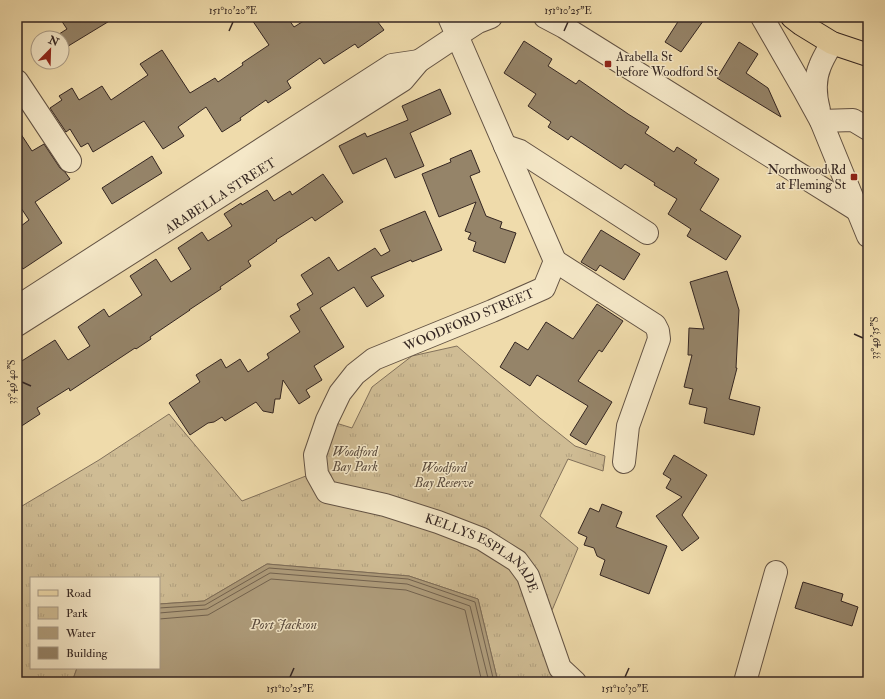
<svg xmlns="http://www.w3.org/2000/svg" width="885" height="699" font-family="'IM FELL Double Pica',serif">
  <defs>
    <pattern id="park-tufts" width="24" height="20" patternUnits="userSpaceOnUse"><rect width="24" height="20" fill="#cfbc94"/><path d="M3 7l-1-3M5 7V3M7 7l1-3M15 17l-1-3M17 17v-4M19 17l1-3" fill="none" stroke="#b2a17f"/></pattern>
  </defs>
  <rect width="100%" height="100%" fill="#efdbab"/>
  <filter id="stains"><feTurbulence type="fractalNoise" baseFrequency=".005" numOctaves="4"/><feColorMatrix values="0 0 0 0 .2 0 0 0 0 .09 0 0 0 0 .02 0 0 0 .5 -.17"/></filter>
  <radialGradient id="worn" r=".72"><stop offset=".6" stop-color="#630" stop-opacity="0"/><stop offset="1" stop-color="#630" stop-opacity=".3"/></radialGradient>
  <path fill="url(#park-tufts)" stroke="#82715b" d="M 457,346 L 540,418 L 575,446 L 605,456 L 603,471 L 568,459 L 540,516 L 578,548 L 553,608 L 542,629 L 573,682 L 498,682 L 478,599 L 409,576 L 267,564 L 204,601 L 159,604 L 159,578 L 31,578 L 31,668 L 77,668 L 72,682 L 17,682 L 17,509 L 99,460 L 169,414 L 242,501 L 311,474 L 325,453 L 336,423 L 352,428 L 372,387 L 412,356 Z"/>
  <path fill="#af9d7c" stroke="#7e6d58" d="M 267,564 L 409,576 L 478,599 L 498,682 L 72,682 L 77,668 L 159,668 L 159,604 L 204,601 Z"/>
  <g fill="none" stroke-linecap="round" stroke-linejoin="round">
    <path stroke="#72624f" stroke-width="1" d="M 159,608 L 205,605 L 269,568 L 408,579 L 475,602 L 494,682
      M 159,613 L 207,609 L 270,573 L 407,584 L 470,606 L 489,682
      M 159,619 L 208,615 L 271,579 L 406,590 L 465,610 L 482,682"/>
  </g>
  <path fill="#958469" stroke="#342622" d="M 59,17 L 116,17 L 65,48 L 62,45 L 62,38 L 57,38 L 56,36 L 67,29 Z
    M 250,17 L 287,17 L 294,27 L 310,17 L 374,17 L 384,30 L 358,48 L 355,44 L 324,64 L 320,58 L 287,81 L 291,88 L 268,103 L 266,100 L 240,118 L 241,120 L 222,132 L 206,107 L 178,127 L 184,136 L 163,149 L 144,121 L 93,152 L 88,143 L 81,147 L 70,129 L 66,132 L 50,108 L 62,100 L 59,96 L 72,88 L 79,100 L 102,86 L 111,100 L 148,75 L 140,64 L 162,50 L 190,93 L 215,78 L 218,82 L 243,65 L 242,63 L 269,45 Z
    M 681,17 L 706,17 L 681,52 L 665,42 Z
    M 524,41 L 552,59 L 548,66 L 576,84 L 579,80 L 628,114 L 649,127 L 645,133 L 674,152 L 677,147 L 697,160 L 694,163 L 719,179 L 700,210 L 741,236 L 726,260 L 687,236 L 691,229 L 668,214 L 677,199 L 654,185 L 655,183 L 625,164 L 621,169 L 571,136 L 568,140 L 548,127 L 551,122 L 528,106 L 536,94 L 504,73 Z
    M 739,42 L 758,54 L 746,73 L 768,88 L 781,117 L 717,78 Z
    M 440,89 L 451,114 L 410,133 L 424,166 L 395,178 L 386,158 L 353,174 L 339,146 L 365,133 L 367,137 L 408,120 L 402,106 Z
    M 17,128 L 32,151 L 44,144 L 60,168 L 65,172 L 70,179 L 35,202 L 62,243 L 23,269 L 17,260 L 17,229 L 29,220 L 17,202 Z
    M 471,150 L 480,172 L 470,176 L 486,216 L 502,222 L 500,228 L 516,233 L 505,263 L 473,251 L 476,242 L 468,239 L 471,233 L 465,231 L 476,202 L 439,217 L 422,174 L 451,162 L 450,159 Z
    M 152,156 L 162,173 L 112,204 L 102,188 Z
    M 323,174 L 343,202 L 315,221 L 312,217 L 276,240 L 277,241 L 248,261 L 251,266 L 220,287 L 221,289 L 189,310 L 190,310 L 150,337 L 151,339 L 136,349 L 135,348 L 70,391 L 69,388 L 37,408 L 40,414 L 17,429 L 17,364 L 55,340 L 68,360 L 90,346 L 78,327 L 104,309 L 109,317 L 142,295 L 130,276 L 156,259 L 171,282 L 191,269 L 178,248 L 202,232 L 208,241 L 232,226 L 224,214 L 241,203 L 242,205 L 267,190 L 274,201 L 290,191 L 292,195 Z
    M 425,211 L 442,250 L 412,262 L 411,260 L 371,277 L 384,296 L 367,307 L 354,287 L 320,308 L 344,347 L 314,366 L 322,380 L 306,390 L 310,397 L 299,404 L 283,380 L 280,399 L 275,399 L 273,413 L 263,411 L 256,402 L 225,421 L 222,417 L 214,422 L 208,423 L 190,435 L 169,403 L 200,382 L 196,375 L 221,359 L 226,368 L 240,359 L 248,372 L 269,358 L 267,354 L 300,332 L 290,316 L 300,310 L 297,304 L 313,294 L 301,275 L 329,257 L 338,271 L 375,248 L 381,256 L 390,251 L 380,230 Z
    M 601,230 L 640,254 L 624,280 L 600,265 L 596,271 L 581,262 Z
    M 727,271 L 739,310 L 736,368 L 737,368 L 729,399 L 760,407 L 754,435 L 704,423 L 707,408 L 689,404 L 693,389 L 684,387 L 692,355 L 688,355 L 689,328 L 704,329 L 690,282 Z
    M 597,304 L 623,321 L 602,352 L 599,350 L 578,381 L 612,402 L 586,445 L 570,435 L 588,406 L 537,375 L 530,386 L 500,367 L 515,342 L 528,350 L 546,322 L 573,339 Z
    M 674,455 L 707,475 L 682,515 L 699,538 L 682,551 L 656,516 L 682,497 L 666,488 L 671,479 L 663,474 Z
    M 602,504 L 622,512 L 616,527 L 667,546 L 649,594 L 600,575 L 605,560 L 597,556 L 594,548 L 584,545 L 587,537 L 578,533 L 590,508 L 599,512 Z
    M 803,582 L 843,594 L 841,601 L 858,607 L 852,626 L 795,608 Z"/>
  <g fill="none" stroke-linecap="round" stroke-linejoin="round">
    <g stroke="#635344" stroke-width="24">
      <g id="minor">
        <path id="s1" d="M 449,17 L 555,261 L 544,288 L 492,311 L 374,359 L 355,374 L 340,393 L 327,420 L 315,455 L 317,474 L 327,492 L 385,505 L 438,522 L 482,539 L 517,561 L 528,576 L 560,668 L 575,682"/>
        <path d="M 545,17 L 564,27 L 857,210"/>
        <path d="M 762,17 L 804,90 L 821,121 L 868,236"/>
        <path d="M 17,81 L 70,161"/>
        <path d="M 819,110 C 815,95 814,80 820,66 C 823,58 828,50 832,43"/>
        <path d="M 821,121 L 853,120 L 868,129"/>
        <path d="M 505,146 L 520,151 L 647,233"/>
        <path d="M 555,261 L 655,325 L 658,331 L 659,339 L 628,426 L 624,462"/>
        <path d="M 17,307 L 392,65 L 419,61"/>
        <path id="s2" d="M 17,325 L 403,80 L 419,61 L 464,31 L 478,22 L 491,17"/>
        <path d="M 745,682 L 776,572"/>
      </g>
    </g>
    <g stroke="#342622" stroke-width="24">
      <path id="major" d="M 792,17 L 801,24 L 832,43 L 868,55"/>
    </g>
    <use href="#minor" stroke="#f5e8c8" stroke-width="22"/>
    <use href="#major" stroke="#efdbab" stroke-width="22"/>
  </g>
  <path fill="none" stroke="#342622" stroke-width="1.5" d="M 229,31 L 233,22M 564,31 L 568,22M 854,334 L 863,338M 22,382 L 31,386M 290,677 L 294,668M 625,677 L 629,668"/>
  <g fill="#8f2418" stroke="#f5e8c8" stroke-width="1.5">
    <rect x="604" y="60" width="8" height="8" rx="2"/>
    <rect x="850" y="173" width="8" height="8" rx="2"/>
  </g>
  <g text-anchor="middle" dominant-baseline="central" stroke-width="3" stroke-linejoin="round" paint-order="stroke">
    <g font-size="13" fill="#342622" stroke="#f5e8c8" text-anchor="start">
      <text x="616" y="57">Arabella St<tspan x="616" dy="15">before Woodford St</tspan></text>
      <text x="846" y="170" text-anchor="end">Northwood Rd<tspan x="846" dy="15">at Fleming St</tspan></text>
    </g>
    <g font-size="13" fill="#342622" stroke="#f5e8c8">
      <text stroke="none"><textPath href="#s2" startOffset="241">ARABELLA STREET</textPath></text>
      <text transform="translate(469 320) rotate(-23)">WOODFORD STREET</text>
      <text stroke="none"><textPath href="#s1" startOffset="805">KELLYS ESPLANADE</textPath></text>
    </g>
    <g font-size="13" font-style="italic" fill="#5b4c3e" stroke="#f5e8c8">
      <text x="355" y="452">Woodford<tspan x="355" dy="15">Bay Park</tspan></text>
      <text x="444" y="468">Woodford<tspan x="444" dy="15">Bay Reserve</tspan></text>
    </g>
    <g font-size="14" font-style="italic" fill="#594a3d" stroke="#f5e8c8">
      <text x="284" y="624">Port Jackson</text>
    </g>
  </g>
  <rect width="885" height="699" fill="none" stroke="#efdbab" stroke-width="44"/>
  <rect x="30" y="577" width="130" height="92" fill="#f5e8c8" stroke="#a89a86"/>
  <rect x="38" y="590" width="20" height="6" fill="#efdbab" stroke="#a89a86"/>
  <text x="66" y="597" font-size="12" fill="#342622">Road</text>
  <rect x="38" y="607" width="20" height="12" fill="url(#park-tufts)" stroke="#a89a86"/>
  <text x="66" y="617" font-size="12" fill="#342622">Park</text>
  <rect x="38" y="627" width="20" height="12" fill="#af9d7c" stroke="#a89a86"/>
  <text x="66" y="637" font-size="12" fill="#342622">Water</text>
  <rect x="38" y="647" width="20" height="12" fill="#958469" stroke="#a89a86"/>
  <text x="66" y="657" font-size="12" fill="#342622">Building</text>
  <g transform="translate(50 50) rotate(23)"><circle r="19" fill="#f5e8c8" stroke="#a89a86"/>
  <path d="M0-3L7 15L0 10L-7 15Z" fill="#8f2418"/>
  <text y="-6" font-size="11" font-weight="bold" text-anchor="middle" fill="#342622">N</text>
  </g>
  <rect x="22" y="22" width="841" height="655" fill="none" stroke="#342622" stroke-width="1.5"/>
  <g font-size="10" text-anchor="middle" fill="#342622">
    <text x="233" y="14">151°10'20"E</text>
    <text x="568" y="14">151°10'25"E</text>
    <text transform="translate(874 338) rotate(-90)" y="4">33°49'35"S</text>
    <text transform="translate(11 382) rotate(-90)" y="4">33°49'40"S</text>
    <text x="290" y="692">151°10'25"E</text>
    <text x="625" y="692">151°10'30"E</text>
  </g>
  <rect width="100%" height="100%" filter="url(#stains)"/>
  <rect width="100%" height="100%" fill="url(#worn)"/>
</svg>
